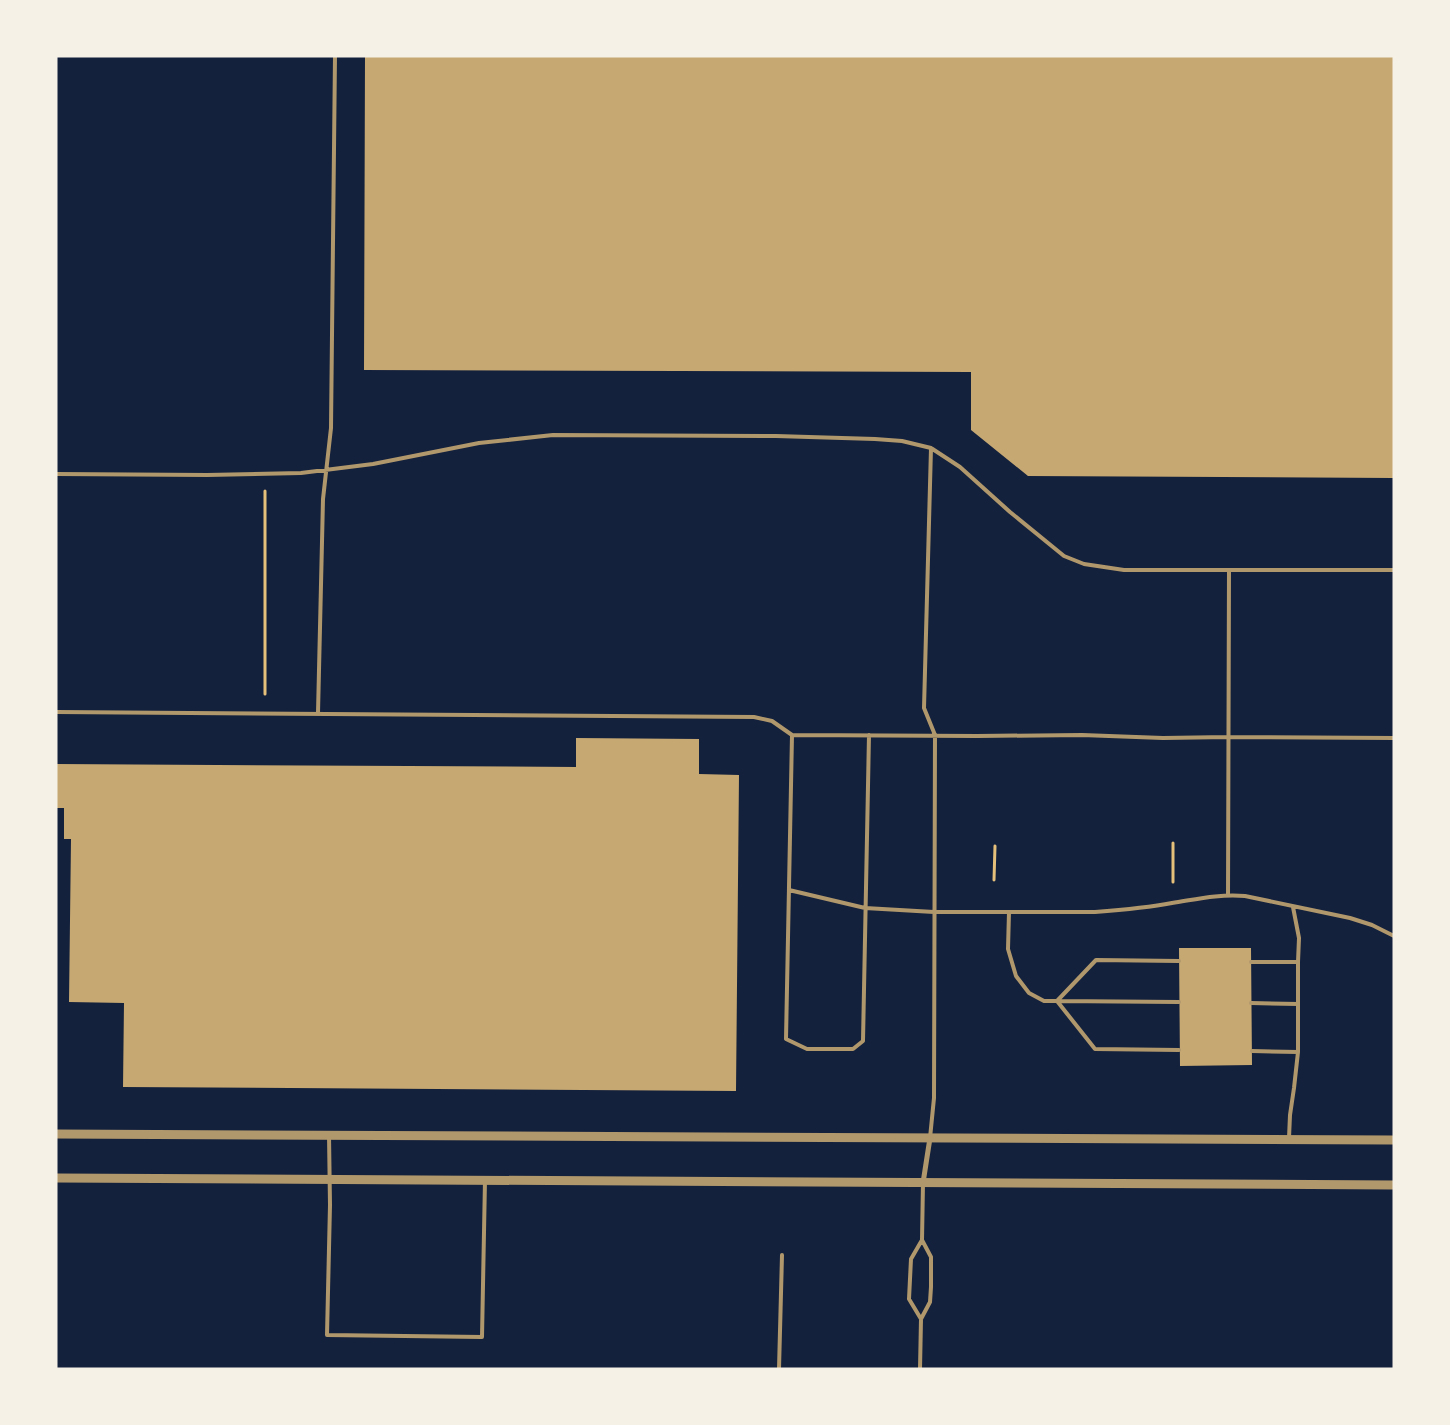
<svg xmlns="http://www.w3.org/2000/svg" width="1450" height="1425" font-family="Raleway,sans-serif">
  <rect width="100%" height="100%" fill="#14213d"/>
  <path fill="#c6a872" d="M 365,56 L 1394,56 L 1394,478 L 1028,476 L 971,430 L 971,372 L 364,370 Z
    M 576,738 L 699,739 L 699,774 L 739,775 L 736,1091 L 123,1087 L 124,1003 L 69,1002 L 71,839 L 64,839 L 64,808 L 56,808 L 56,764 L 576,767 Z
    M 1179,948 L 1251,948 L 1252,1065 L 1180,1066 Z"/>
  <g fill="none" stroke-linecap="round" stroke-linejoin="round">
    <path stroke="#e5c07b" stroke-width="3" d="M 265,491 L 265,694
      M 1173,843 L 1173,882
      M 994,880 L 995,846"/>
    <path stroke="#b1986c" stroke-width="4" d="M 56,474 L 207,475 L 301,473 L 373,464 L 479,443 L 553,435 L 776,436 L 875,439 L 902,441 L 931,448 L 960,467 L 1010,512 L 1064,556 L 1084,564 L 1124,570 L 1394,570
      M 56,712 L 754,717 L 772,721 L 792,735 L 977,736 L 1082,735 L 1163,738 L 1228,737 L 1394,738
      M 318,713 L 323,499 L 331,428 L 335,56
      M 792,735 L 786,1039 L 807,1049 L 853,1049 L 863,1041 L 869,735
      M 789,890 L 865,908 L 934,912 L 1095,912 C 1121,910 1146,908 1172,903 C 1198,899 1218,894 1245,896 L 1350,918 L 1372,925 L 1394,936
      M 1228,895 L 1229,570
      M 1009,912 L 1008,949 L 1016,976 L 1029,993 L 1044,1001 L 1057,1001 L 1179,1002
      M 1179,961 L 1096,960 L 1057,1001 L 1095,1049 L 1179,1050
      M 1251,962 L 1298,962
      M 1251,1003 L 1298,1004
      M 1252,1051 L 1298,1052
      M 329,1135 L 330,1205 L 327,1335 L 482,1337 L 485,1180
      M 930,1138 L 934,1098 L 935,735 L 924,708 L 931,448
      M 1289,1138 L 1290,1115 L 1294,1088 L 1298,1052 L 1298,962 L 1299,938 L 1293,907
      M 921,1319 L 909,1299 L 911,1259 L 922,1240 L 923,1183
      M 779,1369 L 782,1255
      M 920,1369 L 921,1319 L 930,1302 L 931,1287 L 931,1257 L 922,1240"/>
    <path stroke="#b1986c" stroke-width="5" d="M 923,1183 L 930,1138"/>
    <path stroke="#b1986c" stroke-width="9" d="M 56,1134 L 1394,1140
      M 56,1178 L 1394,1185"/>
  </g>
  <rect width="1450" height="1425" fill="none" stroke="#f6f1e7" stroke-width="115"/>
</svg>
